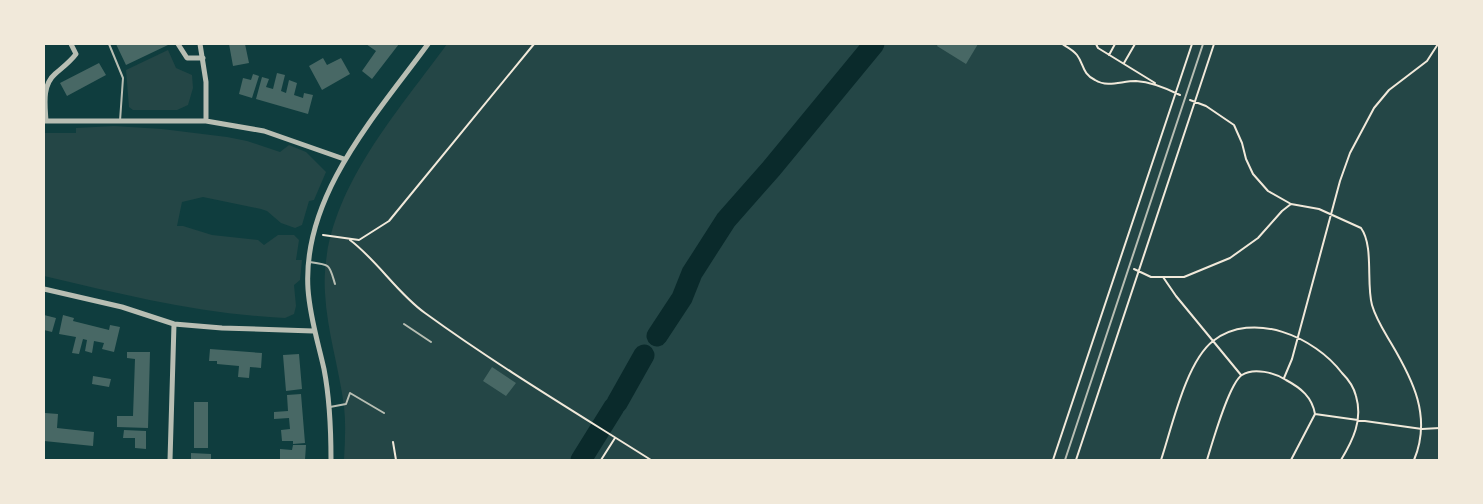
<svg xmlns="http://www.w3.org/2000/svg" width="1483" height="504" font-family="'PT Sans',sans-serif">
  <rect width="100%" height="100%" fill="#0f3d3e"/>
  <path fill="#244646" d="M 447,44 L 1439,44 L 1439,460 L 344,460 C 345,442 346,424 344,406 C 339,368 327,331 325,293 C 319,198 395,116 447,44 Z
    M 168,50 L 176,68 L 192,75 L 193,88 L 188,105 L 177,110 L 133,110 L 129,107 L 126,70 Z
    M 114,126 L 162,129 L 227,137 L 247,141 L 280,152 L 289,145 L 306,152 L 326,172 L 314,200 L 309,201 L 302,225 L 295,228 L 281,223 L 267,211 L 261,209 L 203,197 L 182,202 L 177,226 L 183,226 L 212,235 L 258,240 L 264,245 L 278,235 L 294,235 L 299,240 L 296,260 L 302,260 L 300,280 L 294,285 L 296,306 L 294,314 L 285,318 C 201,314 125,295 44,276 L 44,133 L 76,133 L 76,128 Z"/>
  <g fill="none" stroke-linecap="round" stroke-linejoin="round">
    <path stroke="#0a2a2b" stroke-width="21" d="M 657,336 L 682,298 L 692,273 L 726,220 L 771,169 L 874,44
      M 617,403 L 644,355
      M 581,460 L 614,407"/>
  </g>
  <path fill="#486865" d="M 116,44 L 167,44 L 168,45 L 126,65 Z
    M 229,44 L 245,44 L 249,63 L 233,66 Z
    M 366,44 L 399,44 L 372,79 L 362,71 L 376,51 Z
    M 938,44 L 978,44 L 966,64 L 937,46 Z
    M 323,58 L 327,65 L 341,58 L 350,74 L 322,90 L 309,66 Z
    M 99,63 L 106,75 L 67,96 L 60,83 Z
    M 277,73 L 285,75 L 281,91 L 286,93 L 289,80 L 297,83 L 294,95 L 303,98 L 304,93 L 313,95 L 308,114 L 256,99 L 262,77 L 269,79 L 266,87 L 273,89 Z
    M 253,74 L 259,76 L 252,98 L 239,94 L 243,78 L 251,80 Z
    M 44,315 L 56,318 L 52,332 L 44,330 Z
    M 63,315 L 74,318 L 73,321 L 109,330 L 110,325 L 120,327 L 114,352 L 102,349 L 104,343 L 94,341 L 92,353 L 85,351 L 87,340 L 83,339 L 79,354 L 72,353 L 76,337 L 59,334 Z
    M 210,349 L 262,353 L 261,368 L 250,367 L 249,378 L 238,377 L 239,366 L 217,364 L 217,361 L 209,361 Z
    M 127,352 L 150,352 L 148,428 L 117,427 L 117,416 L 133,416 L 135,359 L 127,358 Z
    M 299,354 L 302,389 L 286,391 L 283,355 Z
    M 492,367 L 516,383 L 506,396 L 483,381 Z
    M 93,376 L 111,379 L 109,387 L 92,384 Z
    M 301,394 L 305,443 L 293,444 L 293,441 L 282,441 L 281,430 L 290,429 L 289,418 L 274,419 L 274,412 L 288,411 L 287,395 Z
    M 194,402 L 208,402 L 208,448 L 194,448 Z
    M 45,413 L 58,414 L 57,428 L 94,432 L 93,446 L 44,441 Z
    M 124,430 L 146,431 L 146,449 L 135,448 L 135,438 L 123,438 Z
    M 293,445 L 306,445 L 305,460 L 280,460 L 280,449 L 292,450 Z
    M 191,453 L 211,454 L 211,460 L 191,460 Z"/>
  <g fill="none" stroke-linecap="round" stroke-linejoin="round">
    <path stroke="#f1e9da" stroke-width="2" d="M 1062,44 C 1067,47 1073,50 1077,55 C 1084,64 1082,74 1095,80 C 1108,88 1121,81 1136,81 C 1152,82 1166,88 1180,95
      M 1096,44 L 1098,48 L 1155,83
      M 1109,55 L 1115,44
      M 1124,63 L 1135,44
      M 1190,100 L 1206,106 L 1234,125 L 1242,143 L 1246,159 L 1253,174 L 1268,191 L 1291,204
      M 323,235 L 359,240 L 389,221 L 534,44
      M 350,240 C 378,261 397,293 425,313 C 498,366 575,412 651,460
      M 1134,269 L 1151,277 L 1163,277 L 1176,296 L 1241,375
      M 1163,277 L 1184,277 L 1230,258 L 1258,238 L 1282,211 L 1291,204 L 1319,209 L 1361,228 C 1374,246 1366,283 1372,305 C 1376,319 1384,331 1391,343 C 1413,380 1432,417 1414,460
      M 1284,378 L 1292,359 L 1340,181 L 1350,153 L 1374,108 L 1389,90 L 1427,61 L 1438,44
      M 1315,414 L 1422,429 L 1440,428
      M 393,442 L 396,460
      M 601,460 L 615,438
      M 1053,460 L 1192,44
      M 1076,460 L 1214,44
      M 1161,460 C 1172,427 1186,362 1213,341 C 1253,310 1315,337 1342,373 C 1348,379 1354,388 1356,396 C 1363,420 1353,440 1341,460
      M 1207,460 C 1212,444 1229,383 1242,375 C 1254,367 1275,373 1286,380 C 1301,388 1312,397 1315,414 L 1291,460"/>
    <path stroke="#b8beb3" stroke-width="2" d="M 109,44 L 123,78 L 120,121
      M 309,262 C 331,265 329,264 335,284
      M 404,324 L 431,342
      M 330,407 L 346,404 L 350,393 L 384,413
      M 1065,460 L 1203,44"/>
    <path stroke="#b8beb3" stroke-width="5" d="M 178,44 L 187,58 L 203,58
      M 200,44 L 206,82 L 206,121
      M 44,121 L 206,121 L 264,131 L 344,159
      M 46,121 C 45,105 42,85 55,74 C 63,67 70,62 76,54 L 71,44
      M 44,289 L 122,307 L 174,324 L 222,328 L 313,331
      M 170,460 L 174,324
      M 331,460 C 331,430 330,400 324,369 C 318,342 310,318 308,289 C 302,195 377,114 428,44"/>
  </g>
  <rect width="1483" height="504" fill="none" stroke="#f1e9da" stroke-width="90"/>
</svg>
